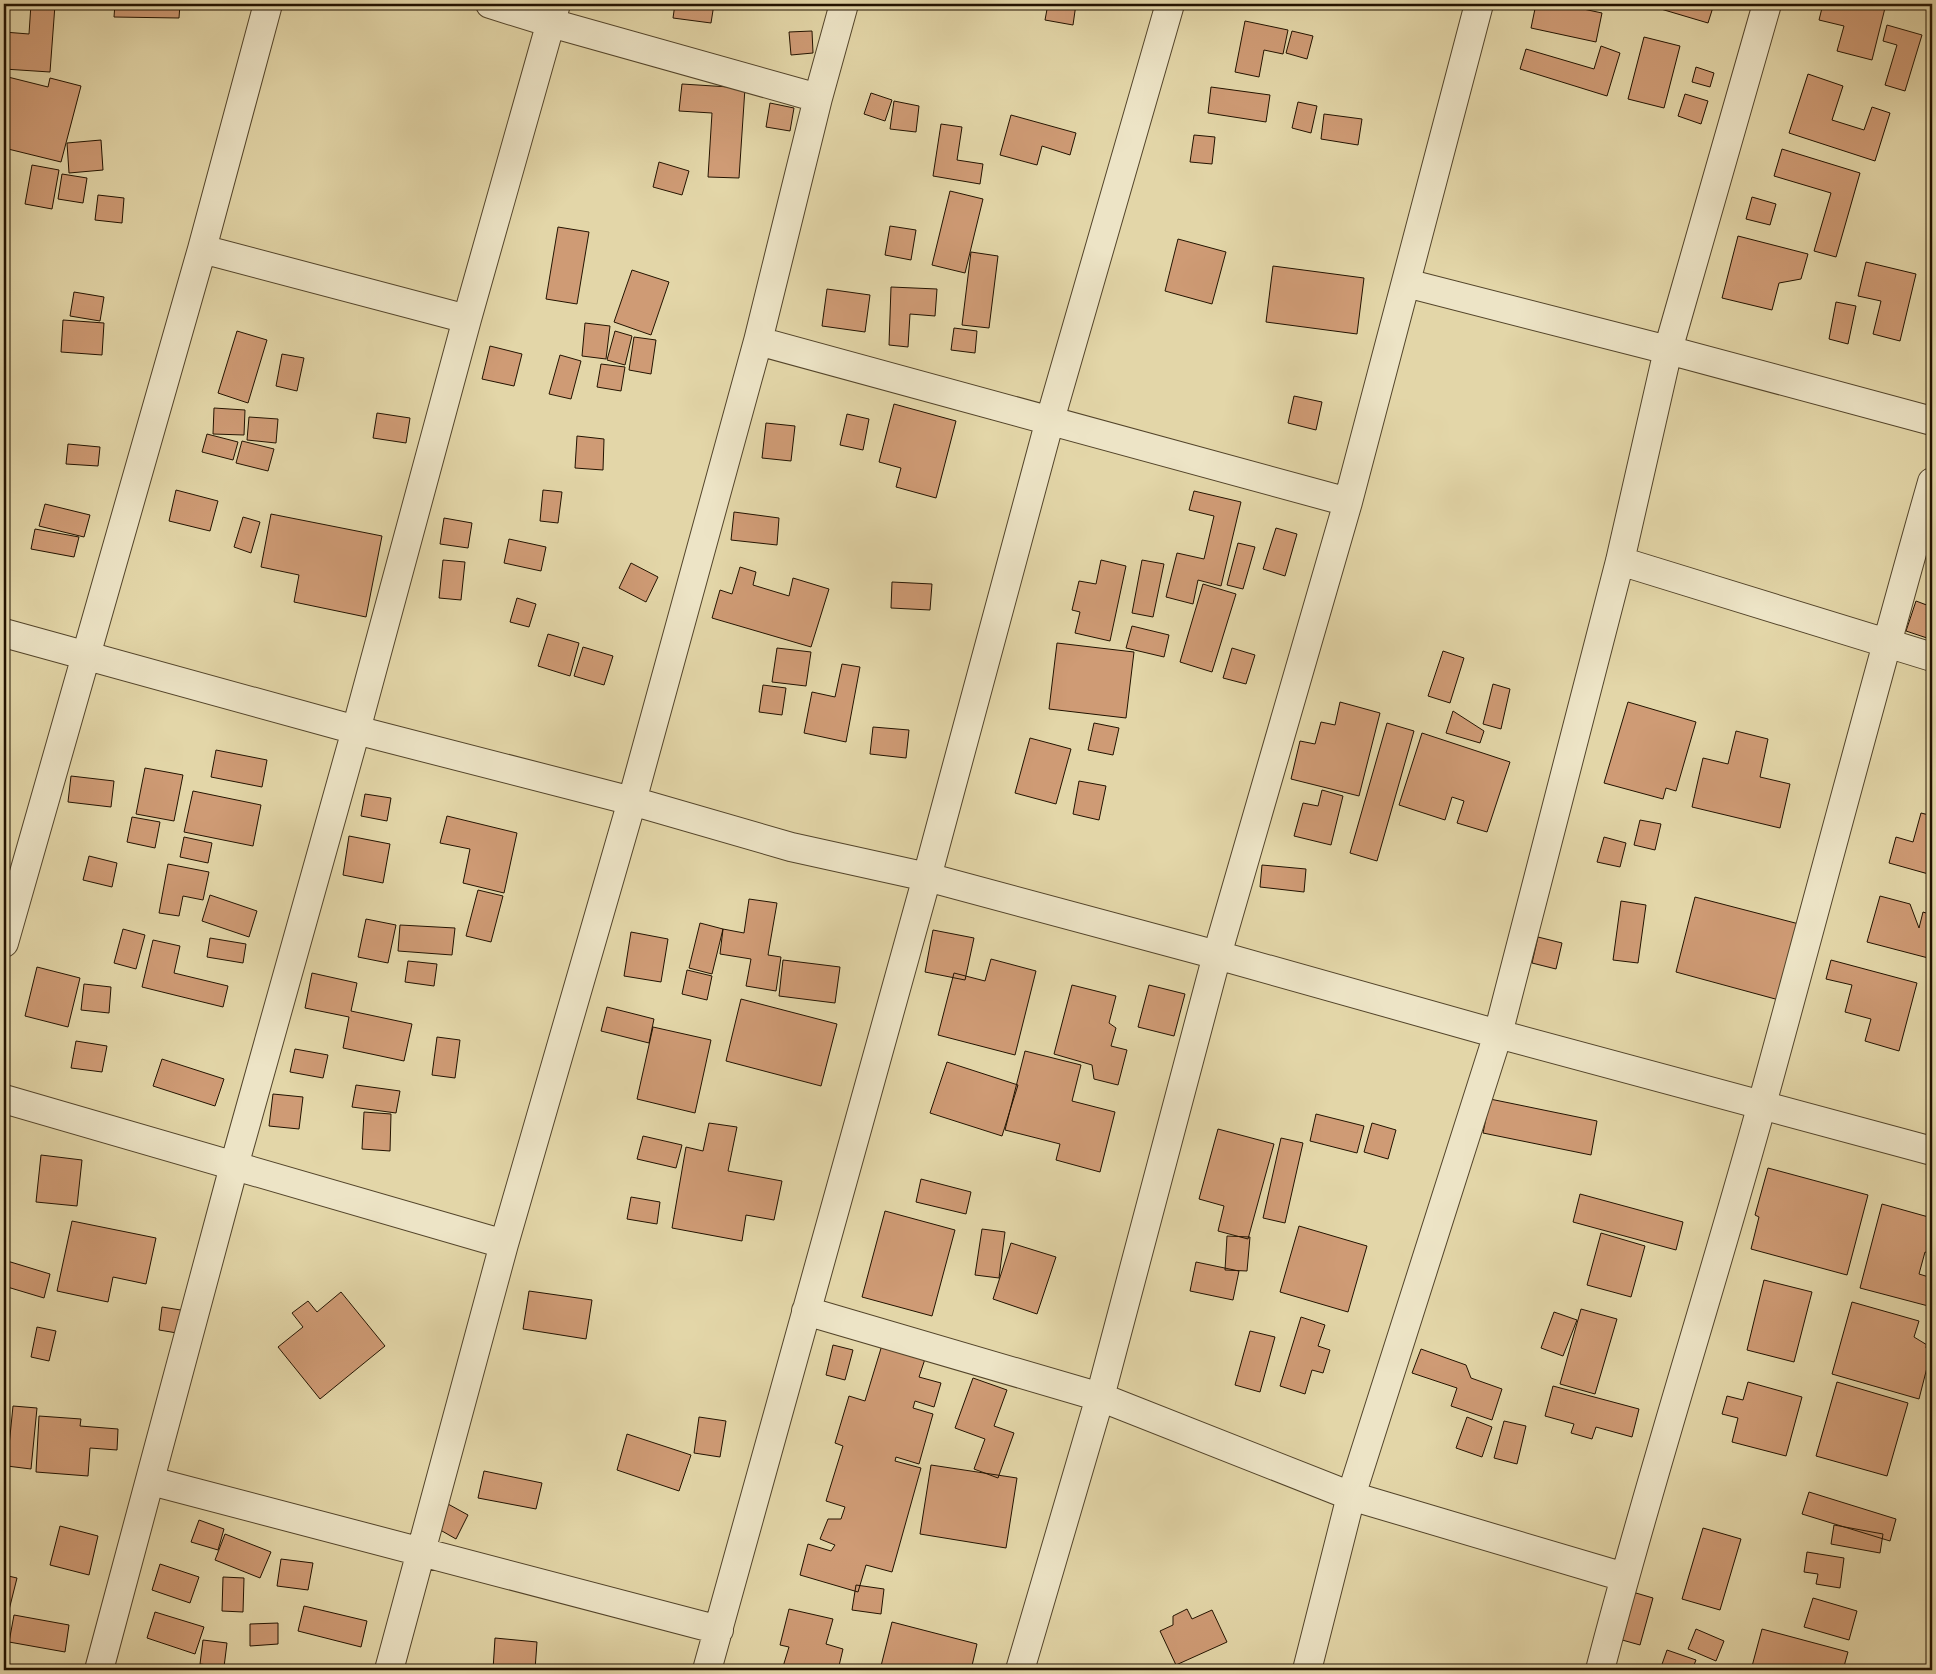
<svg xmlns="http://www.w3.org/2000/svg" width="1936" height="1674" font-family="'Gentium Book Plus',serif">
  <rect width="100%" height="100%" fill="#e3d6a8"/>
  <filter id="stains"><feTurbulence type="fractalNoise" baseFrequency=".004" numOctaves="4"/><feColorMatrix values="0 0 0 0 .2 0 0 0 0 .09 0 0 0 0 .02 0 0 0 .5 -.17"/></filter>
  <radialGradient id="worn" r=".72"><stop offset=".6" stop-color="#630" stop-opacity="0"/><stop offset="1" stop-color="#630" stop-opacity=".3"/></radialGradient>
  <path fill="#cf9b75" stroke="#231300" d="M 31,4 L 55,5 L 50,72 L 4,69 L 4,32 L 29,34 Z
    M 115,4 L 180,4 L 179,18 L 114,17 Z
    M 675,4 L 714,4 L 711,23 L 673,18 Z
    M 1048,4 L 1076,4 L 1073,25 L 1045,20 Z
    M 1284,4 L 1307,4 L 1306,8 Z
    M 1536,4 L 1560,4 L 1602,13 L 1596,42 L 1531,28 Z
    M 1644,4 L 1714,4 L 1708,23 Z
    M 1823,4 L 1886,4 L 1872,60 L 1837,51 L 1844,26 L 1819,20 Z
    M 1245,21 L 1288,30 L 1283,54 L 1264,50 L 1259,77 L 1235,72 Z
    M 1887,25 L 1922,35 L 1905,91 L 1885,85 L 1897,45 L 1883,41 Z
    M 812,31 L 813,53 L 791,55 L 789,32 Z
    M 1292,31 L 1313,36 L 1307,59 L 1286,53 Z
    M 1644,37 L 1680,46 L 1664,108 L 1628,99 Z
    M 1601,46 L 1620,53 L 1607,96 L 1520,69 L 1526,49 L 1594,69 Z
    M 1696,67 L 1714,73 L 1710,87 L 1692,82 Z
    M 1808,74 L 1843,86 L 1832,120 L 1864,130 L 1872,107 L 1890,113 L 1875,161 L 1789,133 Z
    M 4,76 L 48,87 L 50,78 L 81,86 L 61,162 L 4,148 L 4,132 L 7,119 L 4,119 Z
    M 682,84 L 745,88 L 739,178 L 708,177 L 712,113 L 679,111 Z
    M 1211,87 L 1270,95 L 1266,122 L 1208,113 Z
    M 871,93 L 892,100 L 885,121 L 864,114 Z
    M 1685,94 L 1708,101 L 1701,124 L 1678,116 Z
    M 894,101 L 919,106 L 916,132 L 890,129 Z
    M 1298,102 L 1317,106 L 1311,133 L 1292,128 Z
    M 770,103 L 794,108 L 790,131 L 766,127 Z
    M 1324,114 L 1362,119 L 1358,145 L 1321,139 Z
    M 1011,115 L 1076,133 L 1070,155 L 1042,146 L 1037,165 L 1000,155 Z
    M 941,124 L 962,127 L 957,160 L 983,164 L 980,184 L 933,176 Z
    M 1194,135 L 1215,137 L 1212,164 L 1190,162 Z
    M 101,140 L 103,170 L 69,173 L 67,143 Z
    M 1782,149 L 1860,173 L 1836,257 L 1814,251 L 1831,193 L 1774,176 Z
    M 659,162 L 689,171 L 682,195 L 653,187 Z
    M 32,165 L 59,170 L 52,209 L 25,204 Z
    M 62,174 L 87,178 L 83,203 L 58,199 Z
    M 950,191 L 983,199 L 965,273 L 932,265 Z
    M 98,195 L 124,198 L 122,223 L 95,220 Z
    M 1752,197 L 1776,204 L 1770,225 L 1746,219 Z
    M 890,226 L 916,230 L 911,260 L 885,255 Z
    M 558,227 L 589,232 L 577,304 L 546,299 Z
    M 1738,236 L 1808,254 L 1801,279 L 1779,283 L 1772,310 L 1722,298 Z
    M 1178,239 L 1226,252 L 1212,304 L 1165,291 Z
    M 971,252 L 998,256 L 989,328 L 962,325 Z
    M 1866,262 L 1916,274 L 1900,341 L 1873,334 L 1881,301 L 1858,296 Z
    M 1273,266 L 1364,278 L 1357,334 L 1266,322 Z
    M 632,270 L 669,282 L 651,335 L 614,322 Z
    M 891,287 L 937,289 L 935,316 L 910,314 L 908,347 L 889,345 Z
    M 827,289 L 870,295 L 865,332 L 822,326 Z
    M 74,292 L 104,297 L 100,321 L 70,316 Z
    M 1836,302 L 1856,306 L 1848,344 L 1829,339 Z
    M 63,320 L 104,323 L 102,355 L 61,352 Z
    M 585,323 L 610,326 L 606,359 L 582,356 Z
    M 954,328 L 977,331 L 975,353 L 951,350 Z
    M 237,331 L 267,340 L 248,403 L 218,393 Z
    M 615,331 L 632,336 L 625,365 L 607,360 Z
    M 634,337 L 656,340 L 651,374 L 629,370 Z
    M 490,346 L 522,354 L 514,386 L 482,379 Z
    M 282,354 L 304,358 L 297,391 L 276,386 Z
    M 560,355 L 581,361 L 571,399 L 549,394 Z
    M 601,364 L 625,367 L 621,391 L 597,387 Z
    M 1294,396 L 1322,402 L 1316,430 L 1288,423 Z
    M 894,404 L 956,421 L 936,498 L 896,487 L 901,468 L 879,462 Z
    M 214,408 L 245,410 L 244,435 L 213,434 Z
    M 377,413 L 410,418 L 406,443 L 373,438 Z
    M 847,414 L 869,419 L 863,450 L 840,445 Z
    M 249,417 L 278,419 L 276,443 L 247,440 Z
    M 766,423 L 795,426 L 791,461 L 762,458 Z
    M 207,434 L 238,442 L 233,460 L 202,452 Z
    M 577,436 L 604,439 L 603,470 L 575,468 Z
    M 242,441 L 274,449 L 268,471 L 236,463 Z
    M 68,444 L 100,447 L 98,466 L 66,464 Z
    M 176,490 L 218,501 L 210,531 L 169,521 Z
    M 543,490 L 562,492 L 558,523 L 540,521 Z
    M 1194,491 L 1241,502 L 1221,586 L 1198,580 L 1193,604 L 1166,597 L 1177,553 L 1204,559 L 1214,516 L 1189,510 Z
    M 45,504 L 90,515 L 84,537 L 39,526 Z
    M 734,512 L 779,518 L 777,545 L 731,540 Z
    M 271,514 L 382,536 L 366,617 L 294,602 L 299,575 L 261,567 Z
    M 243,517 L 260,522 L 251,553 L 234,547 Z
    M 444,518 L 472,523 L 468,548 L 440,544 Z
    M 1276,528 L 1297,534 L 1285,576 L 1263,569 Z
    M 35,529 L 79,537 L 74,557 L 31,549 Z
    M 509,539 L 546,547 L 541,571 L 504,563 Z
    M 1238,543 L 1255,547 L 1243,589 L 1227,585 Z
    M 443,560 L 465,562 L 461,600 L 439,598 Z
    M 1101,560 L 1126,566 L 1110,641 L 1075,633 L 1080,612 L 1072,610 L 1079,581 L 1096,584 Z
    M 1142,560 L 1164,564 L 1153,617 L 1132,613 Z
    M 631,563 L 658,577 L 646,602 L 619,588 Z
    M 740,567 L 756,572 L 753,585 L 789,596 L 793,578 L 829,589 L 811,647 L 712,618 L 720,590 L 732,594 Z
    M 892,582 L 932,584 L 930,610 L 891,608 Z
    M 1203,584 L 1236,594 L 1212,672 L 1180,662 Z
    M 517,598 L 536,604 L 529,627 L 510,622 Z
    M 1916,601 L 1932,607 L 1932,632 L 1930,639 L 1906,631 Z
    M 1132,626 L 1169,635 L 1164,657 L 1126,648 Z
    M 548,634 L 579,643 L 570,676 L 538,666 Z
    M 1057,643 L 1134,652 L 1126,718 L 1049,709 Z
    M 583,647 L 613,656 L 604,685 L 574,676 Z
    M 777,648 L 811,652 L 806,686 L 772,682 Z
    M 1232,648 L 1255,655 L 1246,684 L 1223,678 Z
    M 1443,651 L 1464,658 L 1450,703 L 1428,696 Z
    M 842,664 L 860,667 L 846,742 L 804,733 L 812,692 L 835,697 Z
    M 1493,684 L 1510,689 L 1501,729 L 1483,724 Z
    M 763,685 L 786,688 L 782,715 L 759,712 Z
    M 1340,702 L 1380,713 L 1359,796 L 1291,779 L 1300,741 L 1315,744 L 1321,722 L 1335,725 Z
    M 1628,702 L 1696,722 L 1676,791 L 1666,788 L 1663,799 L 1604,783 Z
    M 1453,711 L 1484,731 L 1480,743 L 1446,733 Z
    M 1094,723 L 1119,728 L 1113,755 L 1088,750 Z
    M 1387,723 L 1414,731 L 1377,861 L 1350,853 Z
    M 873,727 L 909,730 L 906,758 L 870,754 Z
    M 1736,731 L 1768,739 L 1760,777 L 1790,784 L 1780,828 L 1692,807 L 1703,758 L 1728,764 Z
    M 1422,733 L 1510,762 L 1487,832 L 1457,823 L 1464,801 L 1452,797 L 1445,820 L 1399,805 Z
    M 1030,738 L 1071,749 L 1056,804 L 1015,793 Z
    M 216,750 L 267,760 L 262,787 L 211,777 Z
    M 145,768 L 183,775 L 174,821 L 136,814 Z
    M 71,776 L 114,781 L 111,807 L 68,802 Z
    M 1079,781 L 1106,786 L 1099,820 L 1073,814 Z
    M 1322,790 L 1343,796 L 1331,845 L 1294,836 L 1303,803 L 1318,806 Z
    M 193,791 L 261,805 L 253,846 L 184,832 Z
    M 365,794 L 391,798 L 387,821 L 361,816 Z
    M 1932,803 L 1932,875 L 1889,863 L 1896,837 L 1913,842 L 1921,813 L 1929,815 Z
    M 447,816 L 517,833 L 504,893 L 463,883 L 470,849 L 440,843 Z
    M 132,817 L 160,822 L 155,848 L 127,842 Z
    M 1640,820 L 1661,824 L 1655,850 L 1634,845 Z
    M 349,836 L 390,844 L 383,883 L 343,875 Z
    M 184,837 L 212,843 L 208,863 L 180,857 Z
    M 1604,837 L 1626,843 L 1620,867 L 1597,862 Z
    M 89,856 L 117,863 L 112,887 L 83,880 Z
    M 168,864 L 209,872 L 203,900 L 183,896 L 179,916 L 159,913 Z
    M 1262,865 L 1306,869 L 1304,892 L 1260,887 Z
    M 478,890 L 503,896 L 491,942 L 466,936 Z
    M 210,895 L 257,911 L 249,937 L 202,921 Z
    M 1880,896 L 1910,904 L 1919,928 L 1923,912 L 1932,915 L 1932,959 L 1867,942 Z
    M 1695,897 L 1799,924 L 1779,1000 L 1676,972 Z
    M 749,899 L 777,903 L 768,955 L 781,957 L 776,991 L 746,986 L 751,959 L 720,954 L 723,929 L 744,933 Z
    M 1621,901 L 1646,905 L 1638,963 L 1613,960 Z
    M 366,919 L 396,925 L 388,963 L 358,957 Z
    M 700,923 L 723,929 L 712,974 L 689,968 Z
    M 400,925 L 455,928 L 452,955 L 398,951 Z
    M 123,929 L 145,935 L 136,969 L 114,963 Z
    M 933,930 L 974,938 L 965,980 L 925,972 Z
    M 631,932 L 668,939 L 661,982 L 624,976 Z
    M 1538,937 L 1562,943 L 1556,969 L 1532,963 Z
    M 210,938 L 246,944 L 243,963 L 207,957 Z
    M 153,940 L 180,946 L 174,973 L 228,986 L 223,1007 L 142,987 Z
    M 991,959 L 1036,971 L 1015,1055 L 938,1035 L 954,973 L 985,981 Z
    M 783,960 L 840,967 L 835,1003 L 779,996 Z
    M 1831,960 L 1917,983 L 1899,1051 L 1865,1041 L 1871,1019 L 1845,1012 L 1852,985 L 1826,979 Z
    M 408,961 L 437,964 L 434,986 L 405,982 Z
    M 37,967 L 80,978 L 68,1027 L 25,1016 Z
    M 687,970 L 712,976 L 707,1000 L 682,994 Z
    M 312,973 L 357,983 L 351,1011 L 412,1024 L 404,1061 L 343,1048 L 349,1017 L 305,1008 Z
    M 84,984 L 111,987 L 109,1013 L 81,1010 Z
    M 1072,985 L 1116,996 L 1109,1023 L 1116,1028 L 1111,1046 L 1127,1050 L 1118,1085 L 1094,1079 L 1092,1065 L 1054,1054 Z
    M 1149,985 L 1185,994 L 1174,1036 L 1138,1027 Z
    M 741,999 L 837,1024 L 821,1086 L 726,1061 Z
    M 607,1007 L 654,1019 L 649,1043 L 601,1031 Z
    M 653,1027 L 711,1040 L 695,1113 L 637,1099 Z
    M 437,1037 L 460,1040 L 455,1078 L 432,1075 Z
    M 76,1041 L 107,1046 L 102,1072 L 71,1068 Z
    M 295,1049 L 328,1055 L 323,1078 L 290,1072 Z
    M 1025,1051 L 1081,1065 L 1072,1101 L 1115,1112 L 1100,1172 L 1056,1160 L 1060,1144 L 1005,1130 Z
    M 162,1059 L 224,1079 L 215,1106 L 153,1086 Z
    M 947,1062 L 1018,1085 L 1002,1136 L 930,1113 Z
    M 356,1085 L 400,1091 L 396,1113 L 352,1107 Z
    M 273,1094 L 303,1097 L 299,1129 L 269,1126 Z
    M 1490,1099 L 1597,1121 L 1591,1155 L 1483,1133 Z
    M 364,1112 L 391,1114 L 390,1151 L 362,1149 Z
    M 1316,1114 L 1364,1126 L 1357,1153 L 1310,1141 Z
    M 709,1123 L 737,1127 L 728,1171 L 782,1181 L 774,1220 L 746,1215 L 742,1241 L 672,1228 L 686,1147 L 703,1151 Z
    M 1372,1123 L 1396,1130 L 1388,1159 L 1364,1152 Z
    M 1218,1129 L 1274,1144 L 1248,1239 L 1218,1231 L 1224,1206 L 1199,1199 Z
    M 643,1136 L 682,1145 L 676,1168 L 637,1159 Z
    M 1281,1138 L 1303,1143 L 1285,1223 L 1263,1218 Z
    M 41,1155 L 82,1160 L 77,1206 L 36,1202 Z
    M 1768,1168 L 1868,1195 L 1847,1275 L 1751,1249 L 1759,1217 L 1755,1215 Z
    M 921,1179 L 971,1192 L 966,1214 L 916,1202 Z
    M 1580,1194 L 1683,1222 L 1676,1250 L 1573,1222 Z
    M 631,1197 L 660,1202 L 657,1224 L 627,1219 Z
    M 1882,1204 L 1932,1218 L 1932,1254 L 1925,1252 L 1919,1274 L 1932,1278 L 1932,1307 L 1860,1288 Z
    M 885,1211 L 955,1230 L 932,1316 L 862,1297 Z
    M 72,1221 L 156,1238 L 146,1284 L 113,1277 L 108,1302 L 57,1291 Z
    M 1299,1226 L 1367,1246 L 1348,1312 L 1280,1292 Z
    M 982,1229 L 1005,1232 L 999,1278 L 975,1275 Z
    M 1601,1233 L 1645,1246 L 1631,1297 L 1587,1285 Z
    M 1227,1236 L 1250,1237 L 1247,1271 L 1225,1270 Z
    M 1011,1243 L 1056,1257 L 1037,1314 L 993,1299 Z
    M 4,1260 L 50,1274 L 44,1298 L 4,1286 Z
    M 1196,1262 L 1239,1271 L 1233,1300 L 1190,1291 Z
    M 1764,1280 L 1812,1292 L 1794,1362 L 1747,1350 Z
    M 529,1291 L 592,1300 L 586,1339 L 523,1329 Z
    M 341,1292 L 385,1346 L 320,1399 L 278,1347 L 303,1327 L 292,1313 L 308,1301 L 317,1312 Z
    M 1852,1302 L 1919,1321 L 1914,1337 L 1932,1348 L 1919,1399 L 1832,1374 Z
    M 162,1307 L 187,1311 L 183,1334 L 159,1330 Z
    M 1581,1309 L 1617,1319 L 1595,1394 L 1560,1384 Z
    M 1554,1312 L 1577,1320 L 1563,1356 L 1541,1348 Z
    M 1930,1314 L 1932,1314 L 1932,1348 L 1926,1348 Z
    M 1301,1317 L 1325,1325 L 1318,1346 L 1330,1350 L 1323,1373 L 1312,1370 L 1305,1394 L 1280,1386 Z
    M 37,1327 L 56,1331 L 49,1361 L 31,1357 Z
    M 1250,1331 L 1275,1337 L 1260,1392 L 1235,1385 Z
    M 833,1345 L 853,1350 L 845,1380 L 826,1375 Z
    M 882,1345 L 925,1359 L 919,1377 L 941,1383 L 934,1407 L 915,1401 L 913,1408 L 933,1414 L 919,1464 L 896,1457 L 895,1461 L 921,1468 L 892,1572 L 866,1565 L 858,1592 L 800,1575 L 808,1544 L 831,1551 L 835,1545 L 820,1539 L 828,1519 L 841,1519 L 845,1507 L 826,1501 L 843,1446 L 835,1443 L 849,1396 L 865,1401 Z
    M 1421,1349 L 1466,1365 L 1471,1378 L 1502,1389 L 1492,1420 L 1451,1406 L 1457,1388 L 1412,1373 Z
    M 973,1378 L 1007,1390 L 994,1426 L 1014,1433 L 998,1478 L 974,1469 L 985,1439 L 955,1428 Z
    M 1748,1382 L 1802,1397 L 1786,1456 L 1732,1442 L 1738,1418 L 1722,1414 L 1727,1396 L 1743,1400 Z
    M 1837,1382 L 1908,1403 L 1887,1476 L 1816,1456 Z
    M 1553,1386 L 1639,1409 L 1632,1437 L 1596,1427 L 1592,1439 L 1571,1433 L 1574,1424 L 1545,1416 Z
    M 13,1406 L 37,1408 L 31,1469 L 7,1466 Z
    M 39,1416 L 81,1419 L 80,1426 L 118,1429 L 117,1450 L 90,1448 L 88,1476 L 36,1472 Z
    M 699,1417 L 726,1421 L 720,1457 L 694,1453 Z
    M 1467,1417 L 1492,1427 L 1482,1457 L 1456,1448 Z
    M 1504,1421 L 1526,1426 L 1517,1464 L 1494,1458 Z
    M 627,1434 L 691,1455 L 679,1491 L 617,1470 Z
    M 931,1465 L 1017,1478 L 1006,1548 L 920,1534 Z
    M 484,1471 L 542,1483 L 536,1509 L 478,1498 Z
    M 1809,1492 L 1896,1519 L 1890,1541 L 1802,1514 Z
    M 448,1504 L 468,1515 L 456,1539 L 435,1527 Z
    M 199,1520 L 224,1529 L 218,1550 L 191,1542 Z
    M 1834,1525 L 1883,1534 L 1880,1553 L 1831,1544 Z
    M 60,1526 L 98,1536 L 89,1575 L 50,1565 Z
    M 1703,1528 L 1741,1539 L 1720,1610 L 1682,1599 Z
    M 225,1534 L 271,1552 L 260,1578 L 215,1560 Z
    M 1807,1552 L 1844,1558 L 1840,1588 L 1816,1584 L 1818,1574 L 1804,1572 Z
    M 281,1559 L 313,1563 L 308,1590 L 277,1586 Z
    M 160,1564 L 199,1577 L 190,1603 L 152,1590 Z
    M 4,1575 L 17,1578 L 4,1630 Z
    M 223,1577 L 244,1578 L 243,1612 L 222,1611 Z
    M 856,1585 L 884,1589 L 881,1614 L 852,1610 Z
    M 1629,1591 L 1653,1598 L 1640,1645 L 1615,1638 Z
    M 1813,1598 L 1857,1611 L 1849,1640 L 1804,1627 Z
    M 304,1606 L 367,1621 L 361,1647 L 298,1631 Z
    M 789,1609 L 833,1619 L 826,1644 L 843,1649 L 838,1670 L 782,1670 L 789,1647 L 780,1645 Z
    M 1187,1609 L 1192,1619 L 1212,1610 L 1227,1642 L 1176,1665 L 1160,1631 L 1173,1625 L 1173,1616 Z
    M 155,1612 L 204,1627 L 195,1654 L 147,1638 Z
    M 14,1615 L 69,1625 L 65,1652 L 9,1642 Z
    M 892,1622 L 977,1644 L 971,1670 L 880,1670 Z
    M 278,1623 L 278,1644 L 250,1646 L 250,1624 Z
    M 1696,1629 L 1724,1641 L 1716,1661 L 1688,1649 Z
    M 1762,1629 L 1848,1652 L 1843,1670 L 1751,1670 Z
    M 495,1638 L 537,1642 L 535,1670 L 493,1670 Z
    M 203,1640 L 227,1643 L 224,1667 L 200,1664 Z
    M 1667,1650 L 1696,1660 L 1692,1670 L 1660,1670 Z"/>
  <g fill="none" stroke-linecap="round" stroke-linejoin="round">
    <g stroke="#53442a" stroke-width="30">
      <path id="minor" d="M 490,4 L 551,23 L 818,98
        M 202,249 L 467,319
        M 1406,283 L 1668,350 L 1932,421
        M 758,341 L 1348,502
        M 1620,561 L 1932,657
        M 4,633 L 356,730 L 632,801 L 791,847 L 927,877 L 1217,955 L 1498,1034 L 1932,1151
        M 4,943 L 202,249 L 268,4
        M 4,1099 L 504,1244
        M 806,1311 L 1100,1397 L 1351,1496 L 1624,1577
        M 151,1481 L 719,1630
        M 99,1670 L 234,1166 L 356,730 L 467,319 L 556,4
        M 389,1670 L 504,1244 L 632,801 L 758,341 L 818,98 L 844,4
        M 707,1670 L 927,877 L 1050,420 L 1170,4
        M 1020,1670 L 1100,1397 L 1217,955 L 1348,502 L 1479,4
        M 1307,1670 L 1351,1496 L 1498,1034 L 1620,561 L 1668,350 L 1767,4
        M 1600,1670 C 1649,1480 1710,1293 1762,1104 C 1819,897 1873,689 1932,482"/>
    </g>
    <use href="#minor" stroke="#ede4c6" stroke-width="28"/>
  </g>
  <rect width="1936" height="1674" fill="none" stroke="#e3d6a8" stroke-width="20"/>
  <rect x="5" y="5" width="1926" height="1664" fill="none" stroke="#231300" stroke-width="2.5"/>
  <rect x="10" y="10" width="1916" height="1654" fill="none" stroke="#231300"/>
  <rect width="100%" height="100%" filter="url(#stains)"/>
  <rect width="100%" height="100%" fill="url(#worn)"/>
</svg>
